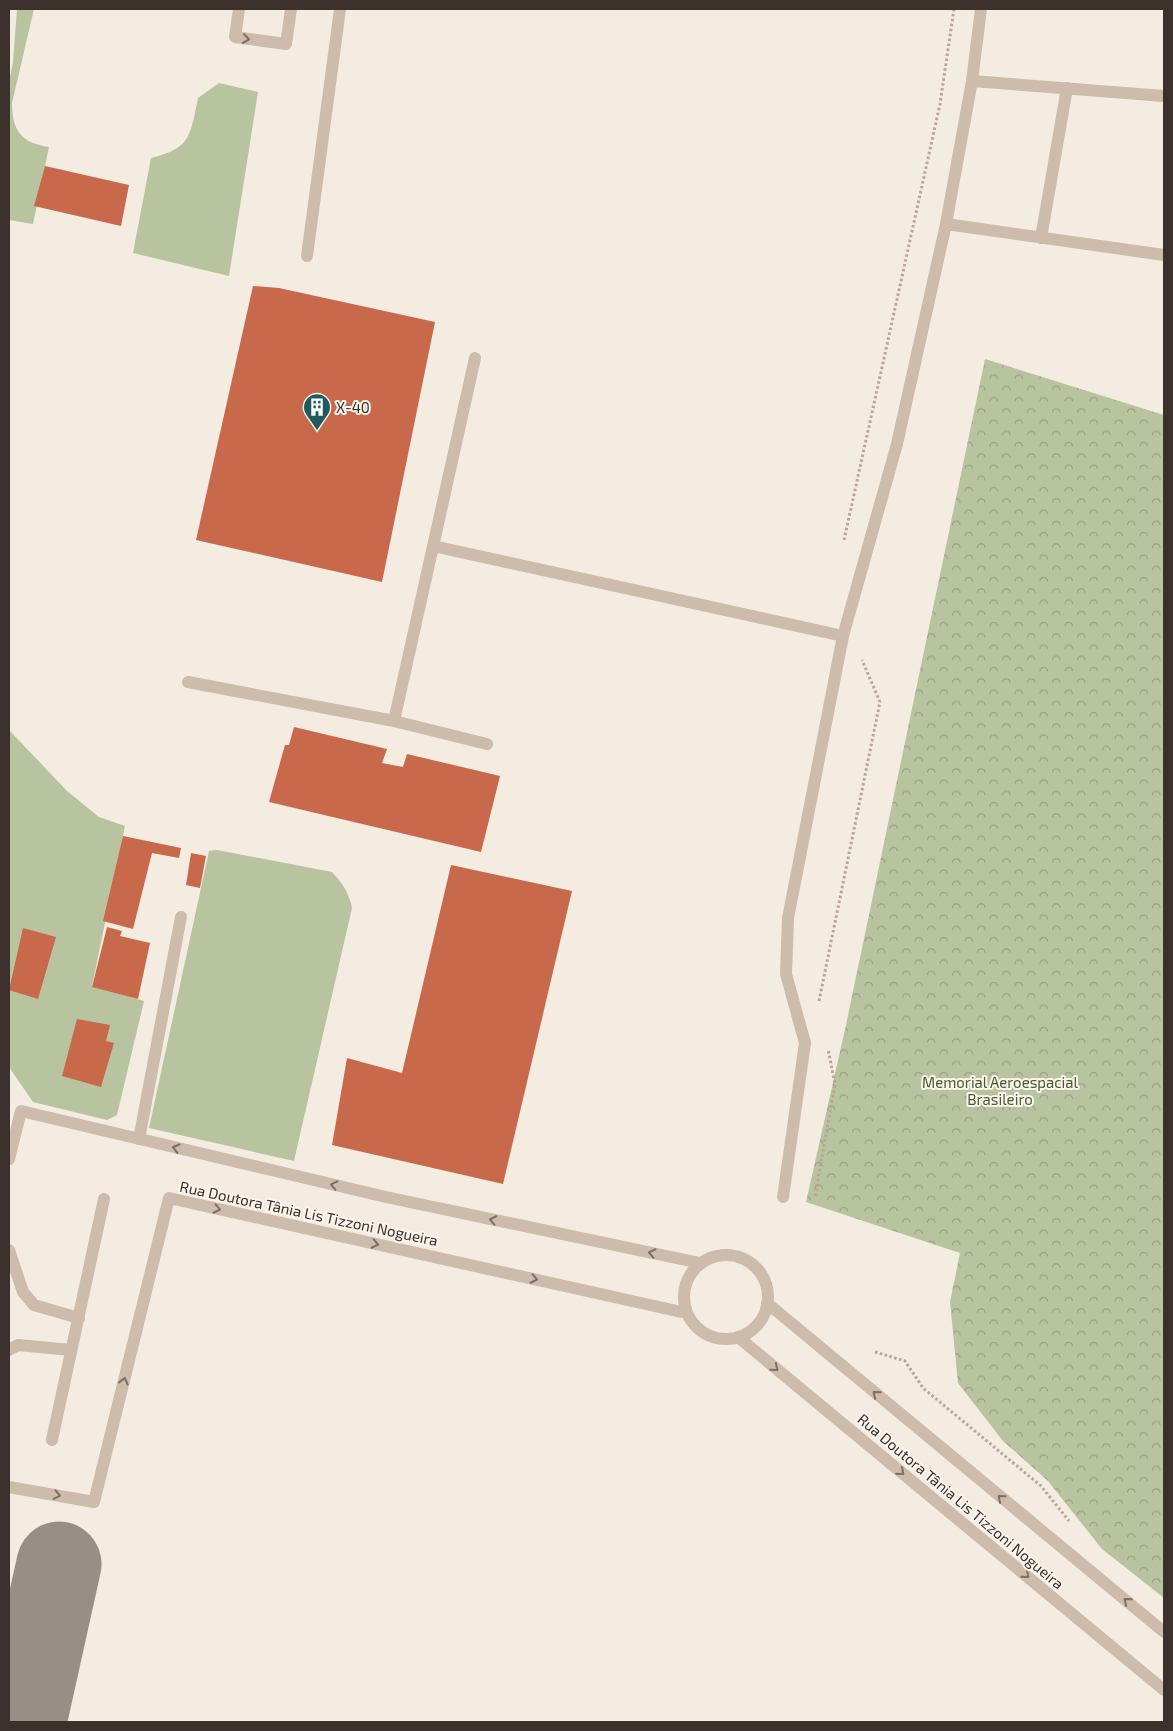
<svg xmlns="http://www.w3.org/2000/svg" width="1173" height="1731" font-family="'Exo 2',sans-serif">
  <defs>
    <pattern id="park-crowns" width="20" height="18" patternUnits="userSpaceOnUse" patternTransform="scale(1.25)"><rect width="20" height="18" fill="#b8c4a0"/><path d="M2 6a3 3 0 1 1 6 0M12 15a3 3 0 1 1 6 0" fill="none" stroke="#97a083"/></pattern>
  </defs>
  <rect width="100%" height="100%" fill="#f4ebe1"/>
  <path fill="#b8c4a0" d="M 17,9 L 34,9 L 12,103 C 12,131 22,143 49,147 L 33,224 L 9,220 L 9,82 L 13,62 Z
    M 219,83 L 258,92 L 229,276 L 133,253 L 151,158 C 192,148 190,135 198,98 Z
    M 9,730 L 67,791 L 99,817 L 125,826 L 92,986 L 144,1001 L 117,1115 L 107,1120 L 33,1102 L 9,1067 Z
    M 217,850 L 332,872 C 342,883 349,892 352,908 L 294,1161 L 149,1128 L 209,851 Z"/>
  <path fill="url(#park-crowns)" d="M 985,359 L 1164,415 L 1164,1598 L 1102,1549 L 1048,1481 L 1003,1441 L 958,1383 L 950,1302 L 960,1253 L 806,1202 L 846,1025 Z"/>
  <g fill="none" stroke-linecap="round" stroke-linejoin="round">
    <path stroke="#988e86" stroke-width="85" d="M 24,1722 L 59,1564"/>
  </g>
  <path fill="#c8694b" d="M 45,166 L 129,185 L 121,226 L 34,206 Z
    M 253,286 L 279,288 L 435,322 L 382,582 L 196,540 Z
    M 294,727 L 387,749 L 382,763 L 403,767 L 407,754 L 500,776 L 481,852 L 269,802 L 285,745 L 289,745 Z
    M 123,836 L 181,848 L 179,858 L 152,853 L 133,929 L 103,921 Z
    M 191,853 L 206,856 L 200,888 L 186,885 Z
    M 451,865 L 572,891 L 503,1184 L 332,1145 L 347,1058 L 402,1073 Z
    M 107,927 L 122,931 L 120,936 L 150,943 L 138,999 L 92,987 Z
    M 23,928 L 56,937 L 38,999 L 9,990 Z
    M 77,1019 L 110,1025 L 106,1041 L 114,1043 L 101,1087 L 62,1076 Z"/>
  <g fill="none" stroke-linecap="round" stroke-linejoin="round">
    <path stroke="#b9a596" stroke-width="3" stroke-dasharray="2.5 2.5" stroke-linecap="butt" d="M 844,540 L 940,104 L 954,9
      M 819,1001 L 880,702 L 862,660
      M 815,1196 L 835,1084 L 828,1049
      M 875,1352 L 905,1361 L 923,1388 L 1041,1486 L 1069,1521"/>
    <path stroke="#cdbbac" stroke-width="12" d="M 239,9 L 235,37 L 286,44 L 291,9
      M 972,81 L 1164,96
      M 946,224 L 1164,255
      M 1041,238 L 1067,88
      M 307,256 L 340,9
      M 433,546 L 843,636
      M 188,682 L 394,721 L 487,744
      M 394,721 L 475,358
      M 139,1139 L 181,917
      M 9,1159 L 21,1111 L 386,1197 L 700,1263
      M 783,1197 L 805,1043 L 786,974 L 788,918 L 843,636 L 897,444 L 946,224 L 972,81 L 981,9
      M 9,1250 L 23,1292 L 34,1305 L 79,1318
      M684 1297a42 42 0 1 1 84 0a42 42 0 1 1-84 0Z
      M 767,1303 L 1164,1632
      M 738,1337 L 1164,1690
      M 9,1350 L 18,1345 L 71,1350
      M 52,1440 L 104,1199
      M 9,1487 L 94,1502 L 169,1198 L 686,1313"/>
  </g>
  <defs><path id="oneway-chevron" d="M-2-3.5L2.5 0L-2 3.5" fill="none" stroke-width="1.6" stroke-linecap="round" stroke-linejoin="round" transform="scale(1.25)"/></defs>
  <g stroke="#7d6f65">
    <use href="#oneway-chevron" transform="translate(246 39) rotate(8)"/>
    <use href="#oneway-chevron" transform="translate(176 1148) rotate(-166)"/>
    <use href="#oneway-chevron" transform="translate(334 1185) rotate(-167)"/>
    <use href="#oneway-chevron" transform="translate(217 1209) rotate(12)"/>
    <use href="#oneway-chevron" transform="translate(493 1220) rotate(-168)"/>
    <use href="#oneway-chevron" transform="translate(375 1244) rotate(12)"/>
    <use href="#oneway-chevron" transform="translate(652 1253) rotate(-168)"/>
    <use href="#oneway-chevron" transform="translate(534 1279) rotate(12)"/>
    <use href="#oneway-chevron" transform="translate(775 1368) rotate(40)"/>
    <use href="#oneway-chevron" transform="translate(124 1381) rotate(-76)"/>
    <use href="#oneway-chevron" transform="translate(876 1394) rotate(-140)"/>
    <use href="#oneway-chevron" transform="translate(901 1472) rotate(40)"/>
    <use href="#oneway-chevron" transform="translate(57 1495) rotate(11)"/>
    <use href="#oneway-chevron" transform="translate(1001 1498) rotate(-140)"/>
    <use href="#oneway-chevron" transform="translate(1026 1575) rotate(40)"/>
    <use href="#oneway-chevron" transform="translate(1127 1601) rotate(-140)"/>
  </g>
  <defs>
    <g id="building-pin" transform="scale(1.4375)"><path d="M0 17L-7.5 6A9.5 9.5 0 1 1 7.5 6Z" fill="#1f5a5e" stroke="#fbf5ee"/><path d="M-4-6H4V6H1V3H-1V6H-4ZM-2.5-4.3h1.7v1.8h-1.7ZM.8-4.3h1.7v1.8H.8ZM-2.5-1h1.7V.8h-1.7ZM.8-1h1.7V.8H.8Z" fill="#fff"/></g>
  </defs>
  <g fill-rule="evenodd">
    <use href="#building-pin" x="317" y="407"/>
  </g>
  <g text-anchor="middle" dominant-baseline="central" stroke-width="4" stroke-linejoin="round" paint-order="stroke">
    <g font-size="15" fill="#3b302b" stroke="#fbf5ee" text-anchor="start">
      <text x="336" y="407">X-40</text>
    </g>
    <g font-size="15" fill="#4a5a2e" stroke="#fbf5ee">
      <text x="1000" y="1082">Memorial Aeroespacial<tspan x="1000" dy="17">Brasileiro</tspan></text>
    </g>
    <g font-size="15" fill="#3b302b" stroke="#fbf5ee">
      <text transform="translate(309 1213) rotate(12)">Rua Doutora Tânia Lis Tizzoni Nogueira</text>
      <text transform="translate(961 1501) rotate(40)">Rua Doutora Tânia Lis Tizzoni Nogueira</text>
    </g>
  </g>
  <rect width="1173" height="1731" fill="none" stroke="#3b302b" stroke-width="20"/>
</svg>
